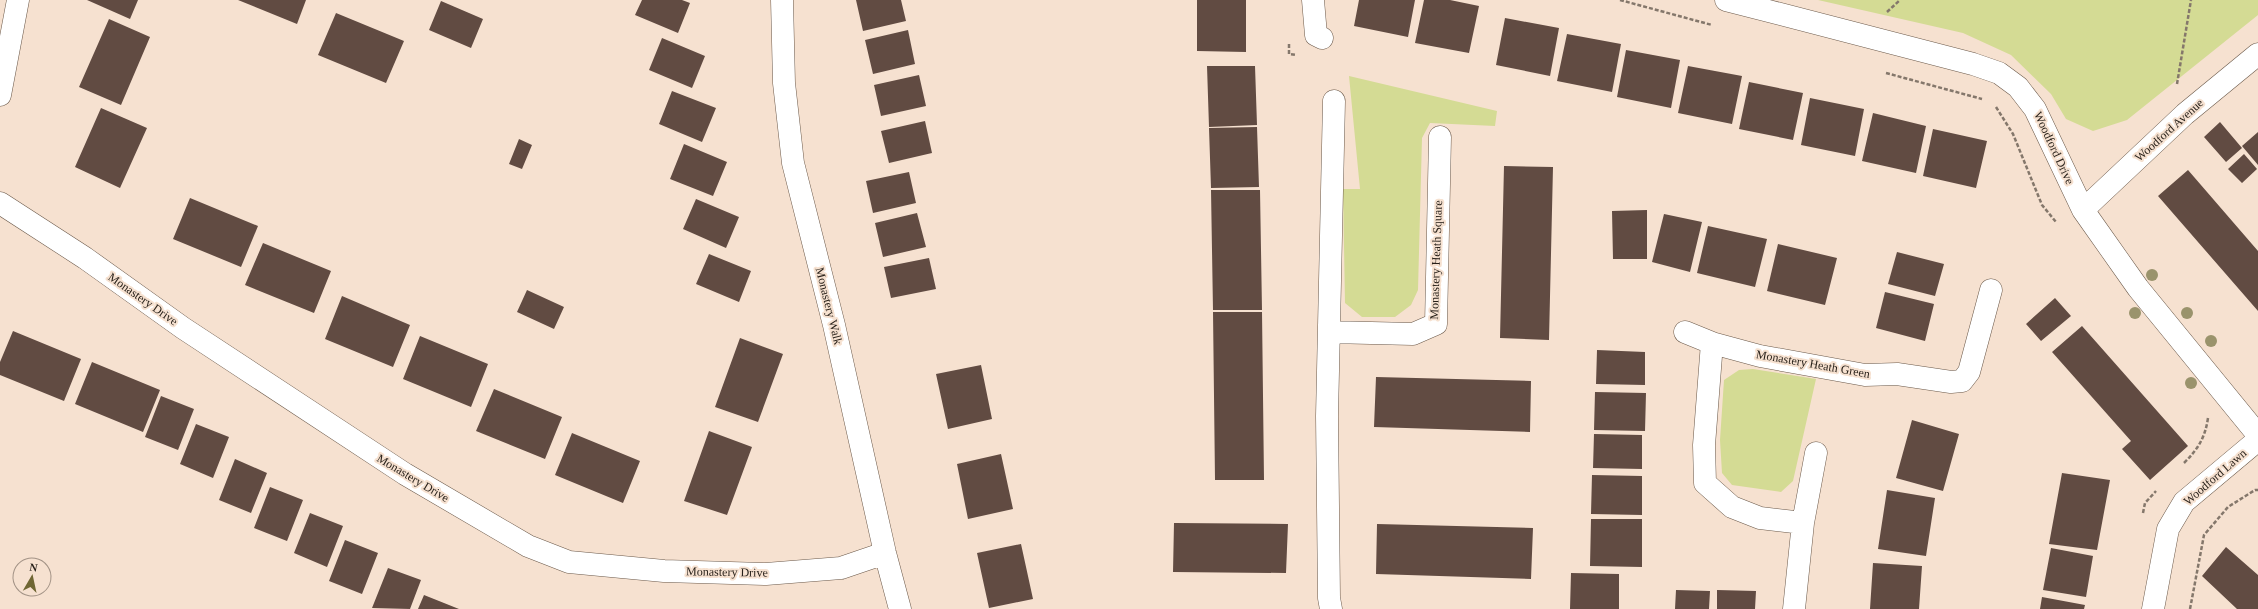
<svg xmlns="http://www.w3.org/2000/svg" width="2258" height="609" font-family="Georgia,serif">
  <rect width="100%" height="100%" fill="#f6e1d0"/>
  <path fill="#d4db94" d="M 1818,0 L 2258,0 L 2258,15 L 2127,120 L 2093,131 L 2066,119 L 2051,94 L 2011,55 L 1963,33 Z
    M 1349,76 L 1497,111 L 1495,126 L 1430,123 L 1422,138 L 1418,290 L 1411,305 L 1395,317 L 1362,317 L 1345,303 L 1343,189 L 1360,189 Z
    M 1753,369 L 1816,379 L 1793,481 L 1781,492 L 1732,485 L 1722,473 L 1720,440 L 1724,380 L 1739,370 Z"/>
  <path fill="#614b42" d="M 87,0 L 138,0 L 130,19 Z
    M 238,0 L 306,0 L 297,24 Z
    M 642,0 L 682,0 L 690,3 L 678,33 L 635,15 Z
    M 856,0 L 901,0 L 906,21 L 863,31 Z
    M 1197,0 L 1246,0 L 1246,52 L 1197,51 Z
    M 1359,0 L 1415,0 L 1408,37 L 1354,26 Z
    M 1424,0 L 1450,0 L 1479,6 L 1469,53 L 1415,43 Z
    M 441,1 L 483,19 L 471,48 L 429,30 Z
    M 336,13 L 404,41 L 386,83 L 318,55 Z
    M 1505,18 L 1559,28 L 1550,76 L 1496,65 Z
    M 109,19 L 150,37 L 121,105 L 79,87 Z
    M 908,30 L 915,64 L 873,74 L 865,40 Z
    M 1567,34 L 1621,44 L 1612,92 L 1557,81 Z
    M 662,38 L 705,56 L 692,88 L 649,70 Z
    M 1626,50 L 1680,60 L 1671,108 L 1617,97 Z
    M 1207,66 L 1255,66 L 1257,125 L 1209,127 Z
    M 1688,66 L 1742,76 L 1732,124 L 1678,113 Z
    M 919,75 L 926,106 L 881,116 L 874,85 Z
    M 1749,82 L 1803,93 L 1793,140 L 1739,129 Z
    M 672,91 L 716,108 L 702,142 L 659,124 Z
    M 1810,98 L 1864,109 L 1855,156 L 1801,145 Z
    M 101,108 L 147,128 L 120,188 L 75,167 Z
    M 1873,113 L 1926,126 L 1916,173 L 1862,161 Z
    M 925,121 L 932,153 L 889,163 L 881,131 Z
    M 2220,122 L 2242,148 L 2226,162 L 2204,137 Z
    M 1257,127 L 1259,187 L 1211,188 L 1209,128 Z
    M 1933,129 L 1987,141 L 1976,188 L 1923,176 Z
    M 2258,132 L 2258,165 L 2242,146 Z
    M 519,139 L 532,145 L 522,169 L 509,164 Z
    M 684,144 L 727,162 L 713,196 L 670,179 Z
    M 2244,154 L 2257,169 L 2242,183 L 2228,169 Z
    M 1504,166 L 1553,167 L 1549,340 L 1500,338 Z
    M 2188,170 L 2258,251 L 2258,311 L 2158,196 Z
    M 909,172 L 916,203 L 873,213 L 866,181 Z
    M 1211,190 L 1260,190 L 1262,310 L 1213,310 Z
    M 190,198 L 258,226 L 241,267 L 173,239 Z
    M 696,199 L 739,217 L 726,248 L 683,229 Z
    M 1647,210 L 1647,259 L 1613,259 L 1612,211 Z
    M 917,213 L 926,247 L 883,257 L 875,223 Z
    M 1664,214 L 1702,222 L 1690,272 L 1652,262 Z
    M 1708,226 L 1767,239 L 1755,287 L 1697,273 Z
    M 263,243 L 331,271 L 314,313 L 245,285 Z
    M 1778,244 L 1837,258 L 1825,305 L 1767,291 Z
    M 1897,252 L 1944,264 L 1935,296 L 1888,284 Z
    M 709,254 L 751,271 L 739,302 L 696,284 Z
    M 929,258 L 936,289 L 891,298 L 884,267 Z
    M 527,290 L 564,307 L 554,329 L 517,312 Z
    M 1885,292 L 1934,304 L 1925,341 L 1876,328 Z
    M 342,296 L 410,325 L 393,367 L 325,339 Z
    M 2055,298 L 2071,316 L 2041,341 L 2026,324 Z
    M 1213,312 L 1262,312 L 1264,480 L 1215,480 Z
    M 2082,326 L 2188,446 L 2150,480 L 2122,449 L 2131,441 L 2052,352 Z
    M 13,331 L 81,359 L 64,401 L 0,375 L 0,362 Z
    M 420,336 L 488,364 L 471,407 L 403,379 Z
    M 740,338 L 783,354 L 758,422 L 715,407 Z
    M 1597,350 L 1645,352 L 1645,385 L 1596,384 Z
    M 92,362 L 160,390 L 143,432 L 75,404 Z
    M 981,365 L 992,419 L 948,429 L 936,374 Z
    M 1376,377 L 1531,381 L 1530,432 L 1374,427 Z
    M 494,389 L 562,417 L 545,459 L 476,431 Z
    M 1595,392 L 1646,393 L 1645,431 L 1594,430 Z
    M 161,396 L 194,409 L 178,450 L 145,437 Z
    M 1912,420 L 1959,434 L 1943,491 L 1896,478 Z
    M 196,424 L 229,437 L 213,478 L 180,464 Z
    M 709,431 L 752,447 L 727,515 L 684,501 Z
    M 572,433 L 640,461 L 623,503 L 555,475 Z
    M 1594,434 L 1642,435 L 1642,469 L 1593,468 Z
    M 1001,454 L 1013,509 L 968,519 L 957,464 Z
    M 235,459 L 267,473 L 251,513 L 219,500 Z
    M 2062,473 L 2110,480 L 2097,550 L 2049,544 Z
    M 1592,475 L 1642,476 L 1642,515 L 1591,514 Z
    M 270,487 L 303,500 L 287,541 L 254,528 Z
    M 1887,490 L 1935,498 L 1926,556 L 1878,549 Z
    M 310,513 L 343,526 L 327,567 L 294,553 Z
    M 1591,519 L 1642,519 L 1642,567 L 1590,566 Z
    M 1174,523 L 1288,524 L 1286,573 L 1173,572 Z
    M 1377,524 L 1533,528 L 1531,579 L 1376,574 Z
    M 345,540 L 378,553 L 362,594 L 329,581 Z
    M 1021,544 L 1033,599 L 989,608 L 977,553 Z
    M 2226,547 L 2258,575 L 2258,609 L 2237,609 L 2202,576 Z
    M 2051,548 L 2093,556 L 2086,597 L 2043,590 Z
    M 1873,563 L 1922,566 L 1919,609 L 1870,609 Z
    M 388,568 L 421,580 L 410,609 L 372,608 Z
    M 1571,573 L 1619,574 L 1619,609 L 1570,609 Z
    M 1676,590 L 1710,591 L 1709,609 L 1675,609 Z
    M 1717,590 L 1756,591 L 1755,609 L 1717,609 Z
    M 424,595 L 459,609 L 418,609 Z
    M 2042,597 L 2085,605 L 2084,609 L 2040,609 Z"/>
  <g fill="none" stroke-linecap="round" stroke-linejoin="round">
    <g stroke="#6b594a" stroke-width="23">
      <path id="street" d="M 782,0 L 784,83 L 793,163 L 834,325 L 885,553 L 900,609
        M 1313,0 L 1316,35 L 1322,38
        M 1726,0 L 1973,64 L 1999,73 L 2018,87 L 2035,109 L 2083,210 L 2138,288 L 2258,435
        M 0,95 L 18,0
        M 0,203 L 85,258 L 183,328 L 405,474 L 528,546 L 569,562 L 664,571 L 766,574 L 841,568 L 885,553
        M 2083,210 L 2185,114 L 2258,54
        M 1329,332 L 1413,334 L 1436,324 L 1440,137
        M 1685,332 L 1712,343 L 1760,356 L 1865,375 L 1897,374 L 1951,382 L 1962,381 L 1969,372 L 1991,290
        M 1712,343 L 1704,445 L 1705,483 L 1732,507 L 1760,518 L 1803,523
        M 1331,609 L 1329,598 L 1327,416 L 1334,101
        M 1794,609 L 1803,523 L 1816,453
        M 2153,609 L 2168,529 L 2184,502 L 2258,440"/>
    </g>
    <path stroke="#84776b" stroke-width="2.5" stroke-dasharray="4 2" stroke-linecap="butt" d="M 1620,0 L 1712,25
      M 1887,12 L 1900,0
      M 1289,44 L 1289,54 L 1296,55
      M 1886,73 L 1982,99
      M 2177,84 L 2191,0
      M 1996,107 L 2013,134 L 2042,205 L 2056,222
      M 2184,463 C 2198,449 2205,438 2208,418
      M 2143,513 L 2145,503 L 2156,491
      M 2190,609 L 2204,535 L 2228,507 L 2255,490 L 2258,490"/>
    <use href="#street" stroke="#fff" stroke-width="22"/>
  </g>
  <g fill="#9a936c">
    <circle cx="2152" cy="275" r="6"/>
    <circle cx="2135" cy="313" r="6"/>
    <circle cx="2187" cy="313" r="6"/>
    <circle cx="2211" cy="341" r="6"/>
    <circle cx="2191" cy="383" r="6"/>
  </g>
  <g text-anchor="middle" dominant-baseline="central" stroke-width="4" stroke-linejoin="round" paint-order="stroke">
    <g font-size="12" fill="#261f18" stroke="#f6e1d0">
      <text transform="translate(2169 130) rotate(-42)">Woodford Avenue</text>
      <text transform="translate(2054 148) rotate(65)">Woodford Drive</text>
      <text transform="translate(1436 260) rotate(-88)">Monastery Heath Square</text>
      <text transform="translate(143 299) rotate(35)">Monastery Drive</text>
      <text transform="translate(829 306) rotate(76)">Monastery Walk</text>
      <text transform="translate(1813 364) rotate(10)">Monastery Heath Green</text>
      <text transform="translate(2215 477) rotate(-41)">Woodford Lawn</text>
      <text transform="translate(413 478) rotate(31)">Monastery Drive</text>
      <text transform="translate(727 572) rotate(1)">Monastery Drive</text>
    </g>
  </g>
  <g transform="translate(32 577) rotate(9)"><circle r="19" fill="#f6e1d0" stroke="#a39386"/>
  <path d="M0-3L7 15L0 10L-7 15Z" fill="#6f6633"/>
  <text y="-6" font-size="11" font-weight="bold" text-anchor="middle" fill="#261f18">N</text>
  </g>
</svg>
